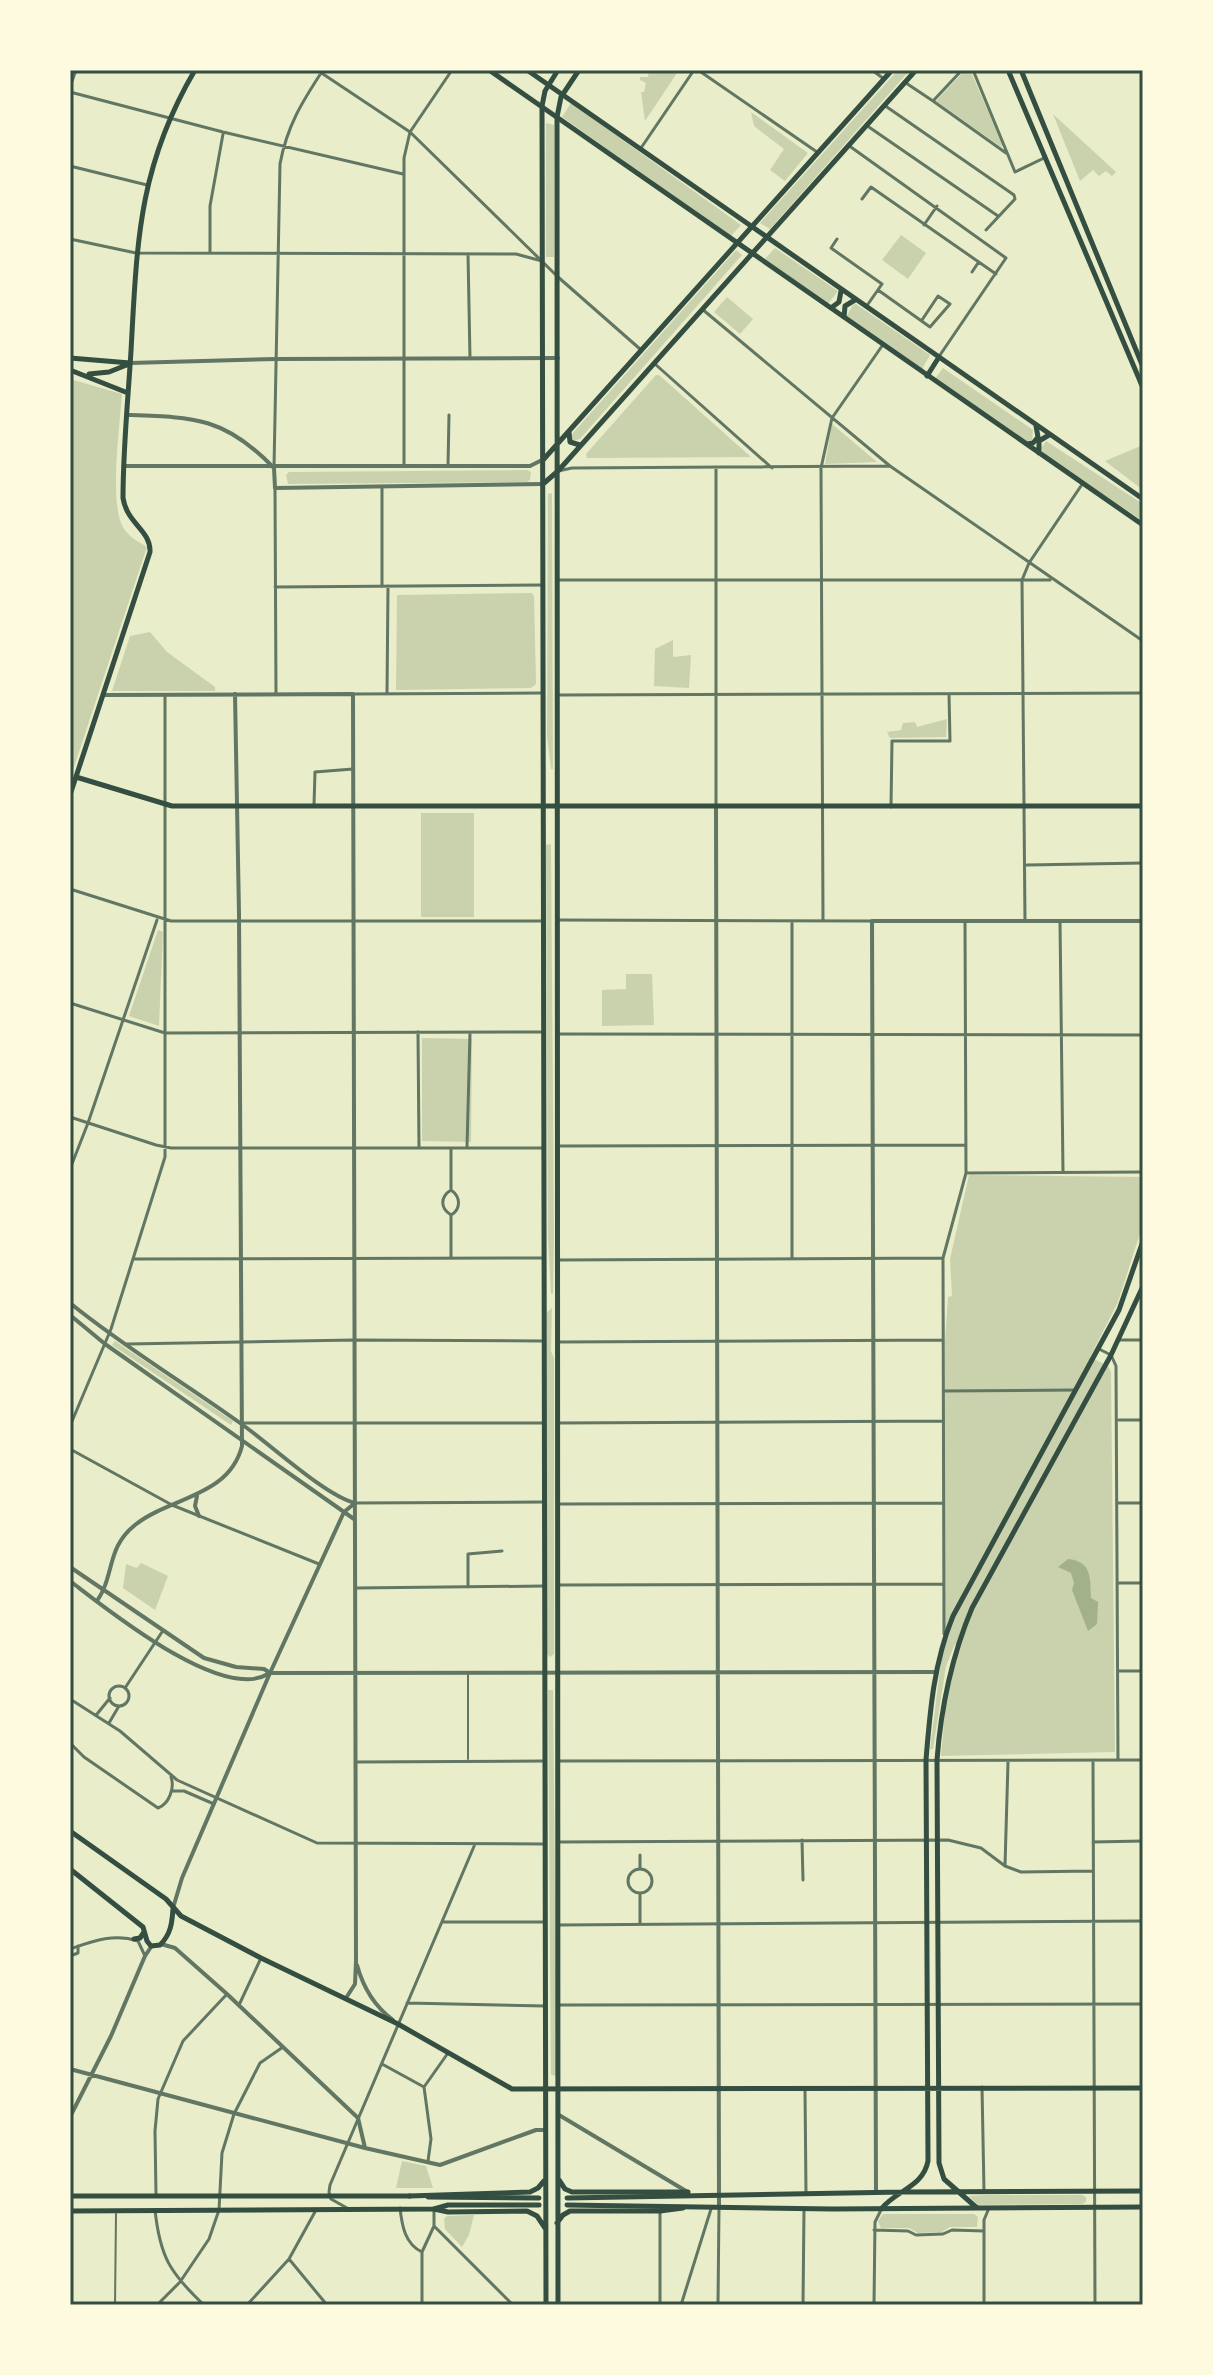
<svg xmlns="http://www.w3.org/2000/svg" width="1213" height="2375" font-family="'Asap Condensed',sans-serif">
  <rect width="100%" height="100%" fill="#e9edc9"/>
  <path fill="#cad2ad" d="M 649,70 L 679,70 L 645,121 L 641,92 L 644,92 L 646,83 L 640,80 L 640,77 L 648,77 Z
    M 898,70 L 910,70 L 770,229 L 760,223 Z
    M 965,70 L 970,70 L 1003,145 L 1001,147 L 936,101 Z
    M 571,103 L 741,225 L 731,236 L 562,117 Z
    M 751,112 L 808,153 L 785,181 L 770,170 L 784,149 L 754,126 Z
    M 1053,114 L 1116,172 L 1112,176 L 1106,171 L 1099,176 L 1093,170 L 1080,181 Z
    M 546,123 L 554,125 L 554,257 L 546,257 Z
    M 901,235 L 926,253 L 908,279 L 882,260 Z
    M 775,248 L 838,291 L 828,304 L 764,260 Z
    M 736,250 L 742,255 L 580,439 L 572,441 L 572,434 Z
    M 727,297 L 753,319 L 740,334 L 714,312 Z
    M 856,304 L 930,355 L 922,369 L 846,317 L 853,305 Z
    M 943,368 L 1033,430 L 1032,440 L 1026,442 L 934,380 Z
    M 656,375 L 659,375 L 751,457 L 587,458 L 586,454 Z
    M 70,379 L 122,394 C 120,424 109,504 123,527 C 128,536 138,542 147,547 L 70,779 Z
    M 832,424 L 877,462 L 825,464 Z
    M 1046,441 L 1143,504 L 1143,521 L 1043,454 L 1042,447 Z
    M 1143,445 L 1143,490 L 1105,461 Z
    M 527,470 L 531,472 L 530,480 L 527,482 L 288,484 L 286,475 L 289,472 Z
    M 552,493 L 553,769 L 551,769 L 547,736 L 548,494 Z
    M 532,593 L 534,596 L 536,684 L 531,688 L 396,690 L 397,595 Z
    M 150,632 L 167,652 L 215,687 L 215,691 L 112,691 L 130,636 Z
    M 673,640 L 673,657 L 691,655 L 689,688 L 654,686 L 655,649 Z
    M 947,719 L 946,737 L 890,738 L 887,732 L 901,730 L 903,723 L 915,722 L 917,727 Z
    M 421,813 L 474,813 L 474,917 L 421,917 Z
    M 551,844 L 554,1239 L 553,1294 L 551,1294 L 548,1239 L 546,845 Z
    M 158,930 L 163,932 L 159,1026 L 129,1016 Z
    M 626,974 L 652,974 L 654,1025 L 602,1026 L 602,990 L 626,989 Z
    M 422,1038 L 472,1039 L 471,1142 L 422,1141 Z
    M 969,1175 L 1143,1177 L 1143,1224 L 1118,1302 L 1090,1357 L 1108,1366 L 1111,1372 L 1115,1752 L 941,1756 L 947,1689 L 958,1649 L 955,1644 L 946,1666 L 933,1749 L 930,1749 L 942,1654 L 949,1636 L 943,1627 L 945,1341 L 948,1297 L 952,1296 L 950,1259 Z
    M 552,1308 L 551,1351 L 554,1358 L 554,1654 L 550,1657 L 547,1654 L 547,1312 Z
    M 115,1341 L 233,1421 L 231,1425 L 112,1345 Z
    M 141,1563 L 168,1576 L 155,1610 L 123,1588 L 126,1564 L 137,1568 Z
    M 548,1690 L 553,1690 L 557,2076 L 551,2075 Z
    M 402,2161 L 426,2166 L 433,2188 L 396,2188 Z
    M 985,2195 L 1082,2195 L 1086,2197 L 1086,2202 L 1082,2204 L 978,2205 L 969,2196 Z
    M 883,2214 L 974,2214 L 978,2217 L 977,2227 L 950,2227 L 942,2232 L 918,2233 L 909,2228 L 881,2228 L 878,2221 Z
    M 474,2215 L 469,2235 L 462,2247 L 445,2229 L 444,2219 L 447,2216 Z"/>
  <path fill="#a3b18a" d="M 1068,1559 C 1092,1561 1090,1578 1091,1598 L 1098,1602 L 1097,1624 L 1088,1631 L 1072,1590 L 1074,1583 L 1071,1573 L 1058,1567 Z"/>
  <g fill="none" stroke-linecap="round" stroke-linejoin="round">
    <path stroke="#617663" stroke-width="2" d="M 468,1674 L 468,1759
      M 115,2305 L 116,2214"/>
    <path stroke="#617663" stroke-width="3" d="M 962,70 L 933,101 L 1006,153
      M 973,70 L 1015,172 L 1044,158
      M 906,83 L 933,101
      M 866,125 L 998,216
      M 382,586 L 382,488
      M 70,1956 L 78,1953 L 78,1946"/>
    <path stroke="#617663" stroke-width="3" d="M 317,70 L 410,132 L 558,277 L 640,349
      M 698,70 L 817,152
      M 872,70 L 884,79
      M 70,87 L 76,70
      M 70,92 L 223,132 L 403,174
      M 884,105 L 1014,195 L 1015,199 L 986,230
      M 848,145 L 1006,258 L 940,355
      M 641,148 L 694,70
      M 70,166 L 147,185
      M 862,199 L 871,187 L 996,274
      M 924,225 L 937,206
      M 70,239 L 136,253 L 516,254 L 542,261
      M 837,239 L 831,248 L 882,284 L 866,307
      M 210,253 L 210,206 L 223,134
      M 468,254 L 470,358
      M 972,272 L 978,263
      M 878,290 L 930,327 L 950,304 L 938,296 L 922,320
      M 702,309 L 890,466 L 1143,641
      M 655,364 L 772,468
      M 404,466 L 404,158 L 410,132 L 452,70
      M 448,466 L 449,415
      M 274,467 L 280,164 C 287,126 302,102 323,70
      M 558,471 L 572,468 L 890,466
      M 275,488 L 276,694
      M 558,580 L 1050,580
      M 275,587 L 542,585
      M 354,694 L 542,693
      M 387,694 L 388,586
      M 559,695 L 1143,693
      M 314,805 L 315,772 L 353,769
      M 716,807 L 716,467
      M 891,807 L 892,741 L 950,741 L 949,694
      M 1027,865 L 1143,863
      M 70,889 L 171,921 L 543,921
      M 557,920 L 872,921
      M 823,921 L 821,468 L 832,418 L 882,346
      M 1025,921 L 1022,580 L 1029,563 L 1083,483
      M 1060,921 L 1063,1172
      M 70,1003 L 165,1033 L 543,1032
      M 418,1032 L 419,1148
      M 559,1034 L 1143,1035
      M 70,1117 L 156,1145 L 171,1148 L 543,1148
      M 558,1146 L 966,1145
      M 467,1147 L 470,1033
      M 70,1169 L 88,1123 L 157,920
      M 966,1173 L 1143,1172
      M 451,1190 C 461,1197 461,1209 451,1215 C 440,1208 440,1197 451,1190 L 451,1148
      M 451,1215 L 451,1258
      M 133,1259 L 543,1258
      M 792,1259 L 792,921
      M 558,1260 L 942,1258
      M 1118,1340 L 1143,1340
      M 559,1342 L 943,1340
      M 127,1344 L 354,1340 L 543,1341
      M 1099,1349 L 1111,1355 L 1116,1366 L 1118,1760
      M 943,1391 L 1076,1390
      M 1119,1420 L 1143,1420
      M 243,1423 L 544,1423
      M 558,1423 L 943,1421
      M 70,1426 L 111,1329 L 165,1157 L 165,695
      M 70,1449 L 172,1505 L 319,1564
      M 355,1503 L 543,1502
      M 1118,1503 L 1143,1503
      M 559,1504 L 943,1503
      M 1119,1583 L 1143,1583
      M 559,1585 L 943,1584
      M 468,1587 L 468,1554 L 502,1551
      M 356,1588 L 544,1586
      M 944,1634 L 943,1258 L 966,1173 L 965,921
      M 1118,1671 L 1143,1671
      M109 1696a10 10 0 1 1 20 0a10 10 0 1 1-20 0Z
      M 125,1688 L 162,1632
      M 70,1699 L 120,1731 L 177,1780 L 317,1843 L 545,1844
      M 97,1714 L 110,1698
      M 109,1723 L 119,1706
      M 70,1743 L 84,1757 L 158,1808 C 169,1804 175,1788 171,1777
      M 1093,1760 L 1095,2305
      M 559,1761 L 1143,1760
      M 356,1762 L 544,1761
      M 173,1791 L 184,1791 L 214,1804
      M 802,1840 L 803,1880
      M 559,1842 L 948,1840 L 981,1848 L 1005,1866 L 1021,1872 L 1093,1871
      M 1093,1842 L 1143,1841
      M 640,1855 L 640,1868
      M 1005,1866 L 1008,1762
      M628 1881a12 12 0 1 1 24 0a12 12 0 1 1-24 0Z
      M 442,1922 L 545,1922
      M 640,1924 L 640,1893
      M 559,1925 L 1143,1921
      M 70,1949 C 93,1941 114,1933 138,1941 L 145,1956
      M 407,2003 L 545,2006
      M 239,2005 L 261,1958
      M 559,2005 L 1143,2004
      M 382,2064 L 424,2087
      M 982,2087 L 984,2191
      M 805,2089 L 806,2193
      M 428,2161 L 431,2139 L 424,2087 L 448,2053
      M 156,2195 L 155,2131 L 158,2099 L 183,2041 L 227,1994
      M 347,2208 L 331,2199 L 329,2192 L 330,2185 L 475,1844
      M 400,2208 C 402,2226 405,2244 422,2252
      M 155,2210 C 160,2257 170,2273 204,2305
      M 434,2226 L 513,2305
      M 874,2230 L 908,2231 L 916,2235 L 943,2234 L 952,2230 L 984,2231
      M 289,2259 L 327,2305
      M 157,2305 L 180,2282 L 209,2239 L 219,2210 L 222,2153 L 234,2114 L 260,2063 L 283,2047
      M 247,2305 L 289,2259 L 316,2210
      M 422,2305 L 422,2252 L 434,2226 L 434,2209
      M 660,2305 L 660,2213
      M 681,2305 L 711,2209
      M 718,2305 L 719,2207
      M 803,2305 L 804,2209
      M 874,2305 L 875,2222 L 882,2208
      M 984,2305 L 984,2220 L 989,2208"/>
    <path stroke="#617663" stroke-width="4" d="M 130,363 L 276,359 L 558,358
      M 127,415 C 194,417 225,417 274,468 L 275,488 L 542,484
      M 125,466 L 530,466 L 542,460
      M 103,695 L 353,694 L 356,1961 L 355,1984 L 346,1998
      M 716,807 L 719,2207
      M 70,1303 C 124,1347 183,1382 240,1423 C 269,1443 324,1495 355,1503
      M 70,1315 L 105,1344 L 354,1519
      M 197,1496 L 195,1506 L 199,1516
      M 70,1567 L 204,1658 L 236,1667 L 264,1669 L 270,1673 L 936,1672
      M 70,1581 C 107,1609 221,1702 268,1674
      M 97,1601 C 115,1575 106,1548 135,1525 C 170,1497 229,1497 242,1446 L 239,914 L 235,694
      M 173,1908 L 182,1878 L 270,1673 L 344,1512 L 355,1503
      M 161,1944 L 175,1948 L 227,1994 L 358,2118 L 365,2148
      M 357,1965 C 363,1987 374,2006 393,2020
      M 70,2069 L 365,2148 L 440,2165 L 536,2130 L 546,2130
      M 559,2115 L 686,2191
      M 70,2117 L 111,2036 L 145,1956 L 151,1947
      M 876,2192 L 872,921 L 1143,921"/>
    <path stroke="#344e41" stroke-width="5" d="M 489,70 L 1143,525
      M 527,70 L 1143,499
      M 1008,70 L 1143,388
      M 1021,70 L 1143,367
      M 831,308 L 839,302 L 841,291
      M 844,317 L 845,306 L 855,300
      M 70,358 L 130,363
      M 70,370 L 128,393
      M 89,374 L 109,372 L 129,364
      M 927,376 L 939,357
      M 1027,444 L 1033,443 L 1038,437 L 1036,426
      M 1039,453 L 1039,441 L 1049,435
      M 76,777 L 172,806 L 1143,806
      M 70,795 L 150,552 C 151,530 127,524 123,498 C 123,449 128,400 131,351 C 137,243 138,167 195,70
      M 70,1831 L 166,1899 L 181,1916 L 261,1958 L 398,2024 L 512,2089 L 1143,2088
      M 70,1869 L 143,1927 L 147,1941 L 151,1946 L 160,1945 C 171,1934 172,1923 173,1909
      M 134,1939 L 140,1938 L 144,1932
      M 70,2196 L 410,2196
      M 428,2197 L 539,2198
      M 567,2198 L 903,2192 L 1143,2191
      M 567,2205 L 832,2209 L 1143,2207
      M 882,2208 C 897,2190 923,2187 928,2161 L 926,1760 C 930,1710 934,1662 953,1616 L 1119,1310 L 1143,1241
      M 977,2208 L 944,2179 L 939,2163 L 937,1760 C 941,1707 951,1658 972,1608 L 1111,1355 L 1143,1286
      M 70,2211 L 434,2209 L 448,2205 L 539,2205"/>
    <path stroke="#344e41" stroke-width="5" d="M 569,432 L 570,442 L 580,445
      M 543,460 L 892,70
      M 543,484 L 558,471 L 916,70
      M 559,2180 L 565,2189 L 572,2192 L 688,2192
      M 409,2196 L 530,2192 L 538,2188 L 544,2181
      M 434,2209 L 448,2212 L 527,2211 L 537,2216 L 545,2228
      M 557,2223 L 563,2215 L 570,2211 L 660,2211 L 683,2208
      M 546,2305 L 542,106 L 545,91 L 558,70
      M 558,2305 L 557,117 L 561,97 L 579,70"/>
  </g>
  <rect width="1213" height="2375" fill="none" stroke="#fefae0" stroke-width="144"/>
  <rect x="72" y="72" width="1069" height="2231" fill="none" stroke="#344e41" stroke-width="3"/>
</svg>
